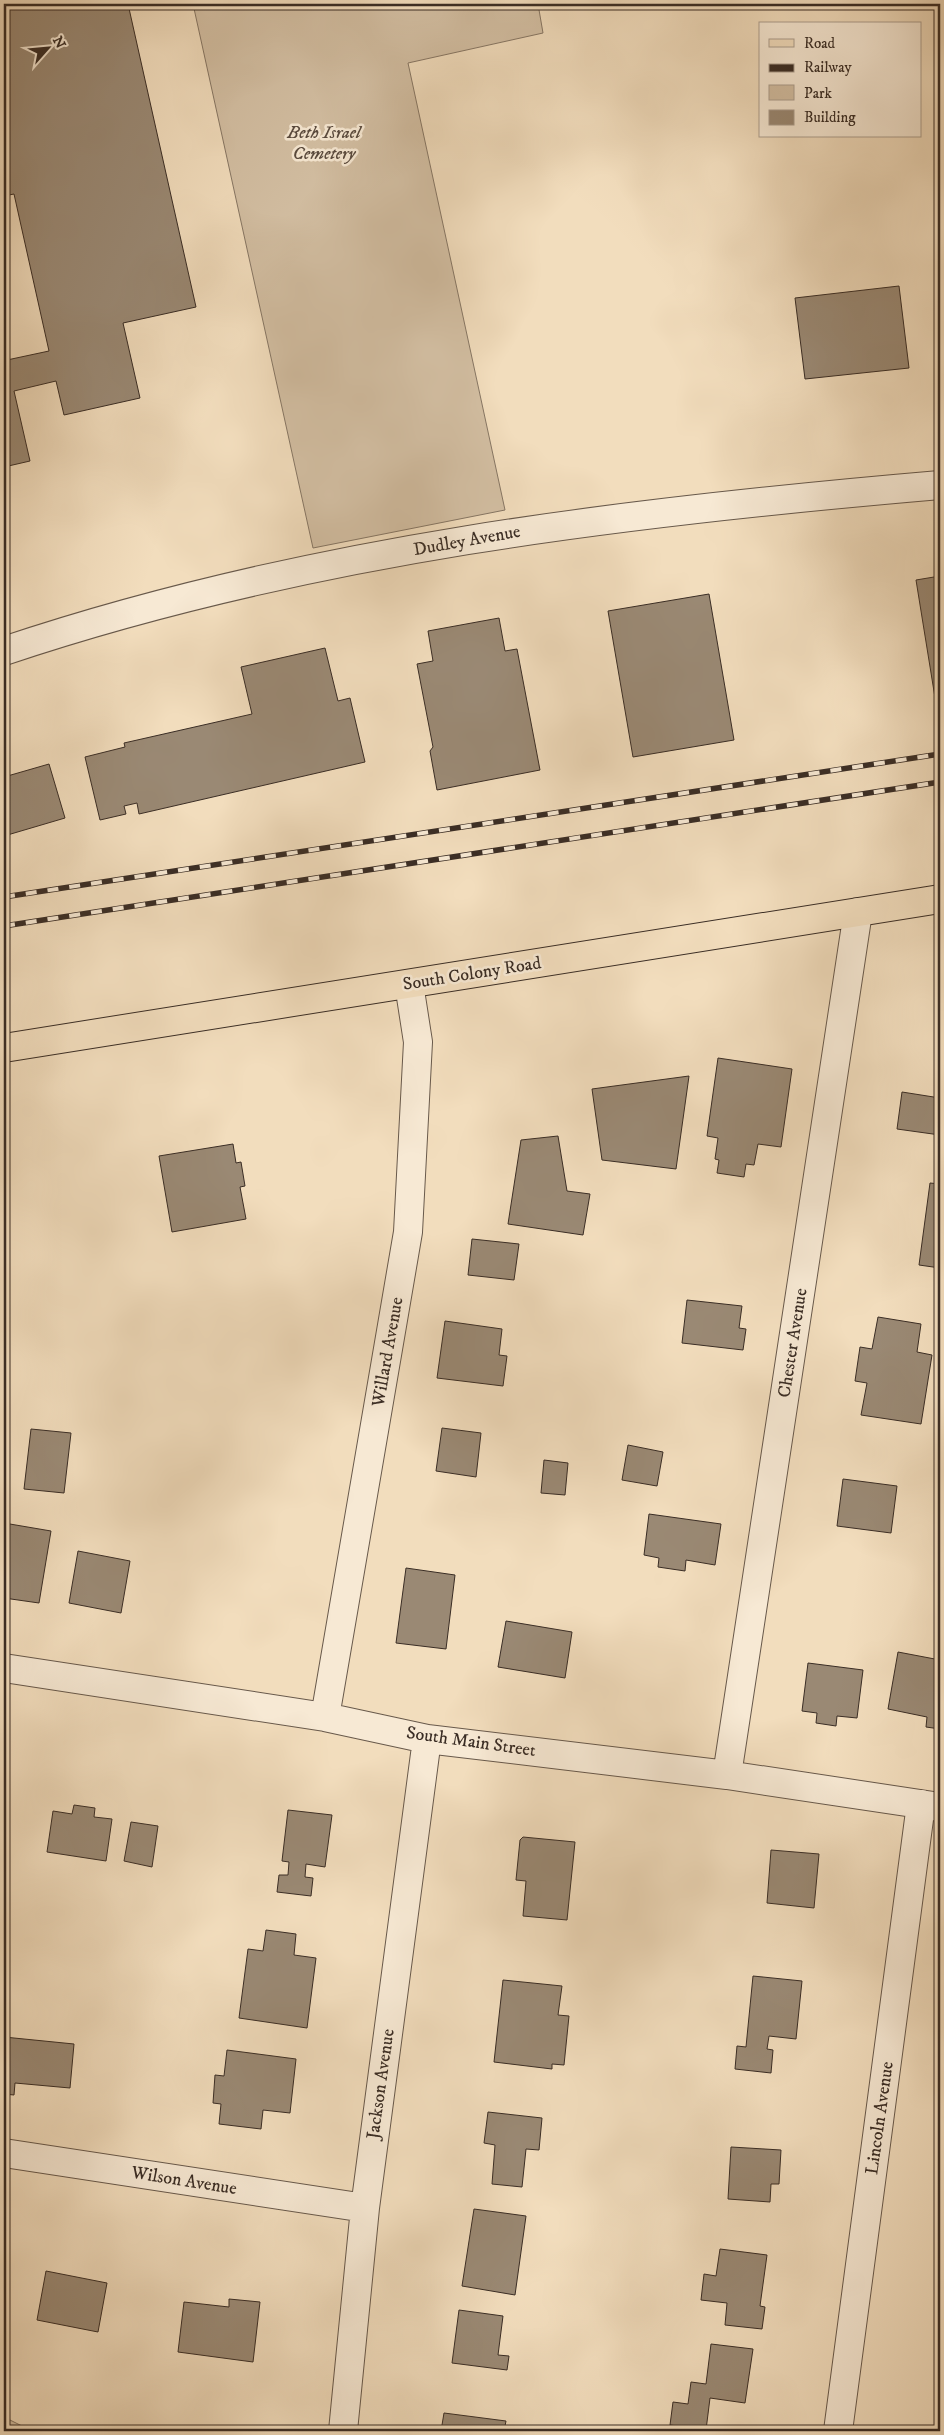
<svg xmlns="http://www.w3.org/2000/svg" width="944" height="2435" font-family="'IM FELL DW Pica',serif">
  <rect width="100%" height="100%" fill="#f2ddbd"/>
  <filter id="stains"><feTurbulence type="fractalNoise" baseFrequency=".004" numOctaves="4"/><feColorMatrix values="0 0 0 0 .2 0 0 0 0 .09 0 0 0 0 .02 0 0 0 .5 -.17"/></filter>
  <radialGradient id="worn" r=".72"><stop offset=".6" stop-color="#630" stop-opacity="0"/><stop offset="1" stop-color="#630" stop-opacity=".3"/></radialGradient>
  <path fill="#d3bfa3" stroke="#867664" d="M 193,4 L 538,4 L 543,33 L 408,63 L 505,510 L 313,548 Z
    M 4,2417 L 32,2431 L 4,2431 Z"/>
  <path fill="#9a8974" stroke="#3a2d25" d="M 4,4 L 128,4 L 196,307 L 123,323 L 140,398 L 64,415 L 56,381 L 14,391 L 30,461 L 4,467 L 4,348 L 7,360 L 49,351 L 14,194 L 4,196 Z
    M 899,286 L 909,368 L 805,379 L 795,298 Z
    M 940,576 L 940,709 L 937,710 L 916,580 Z
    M 709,594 L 734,740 L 633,757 L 608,611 Z
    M 499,618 L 505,651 L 517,649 L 540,770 L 437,790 L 430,751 L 433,747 L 417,664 L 433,661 L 428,631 Z
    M 325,648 L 338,701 L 350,698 L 365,762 L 139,814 L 137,803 L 124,806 L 126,814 L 100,820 L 85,757 L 125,747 L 124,743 L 252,714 L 241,667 Z
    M 49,764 L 65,818 L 4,836 L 4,777 Z
    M 718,1058 L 792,1069 L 781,1147 L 758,1144 L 754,1165 L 746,1164 L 744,1177 L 717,1173 L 719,1160 L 715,1159 L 718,1138 L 707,1136 Z
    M 689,1076 L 676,1169 L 602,1160 L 592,1089 Z
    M 902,1092 L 940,1098 L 940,1135 L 897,1129 Z
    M 558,1136 L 567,1191 L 590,1194 L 583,1235 L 508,1224 L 521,1140 Z
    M 233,1144 L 236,1163 L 241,1162 L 245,1186 L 240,1187 L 246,1219 L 172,1232 L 159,1156 Z
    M 930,1183 L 940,1184 L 940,1268 L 919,1265 Z
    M 472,1239 L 519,1244 L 514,1280 L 468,1275 Z
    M 687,1300 L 742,1306 L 739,1328 L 746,1329 L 743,1350 L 682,1343 Z
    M 878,1317 L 921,1324 L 917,1352 L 932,1355 L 921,1424 L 861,1415 L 867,1383 L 855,1381 L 860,1347 L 872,1349 Z
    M 445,1321 L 502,1329 L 499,1355 L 507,1356 L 503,1386 L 437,1378 Z
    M 442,1428 L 481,1433 L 476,1477 L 436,1471 Z
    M 31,1429 L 71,1433 L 64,1493 L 24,1489 Z
    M 628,1445 L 663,1452 L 657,1486 L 622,1480 Z
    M 544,1460 L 568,1463 L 565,1495 L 541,1493 Z
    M 843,1479 L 897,1486 L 891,1533 L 837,1526 Z
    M 649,1514 L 721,1524 L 715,1565 L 686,1560 L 685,1571 L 658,1567 L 659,1558 L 644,1555 Z
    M 4,1523 L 51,1531 L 39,1603 L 4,1598 Z
    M 78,1551 L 130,1561 L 121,1613 L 69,1603 Z
    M 406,1568 L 455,1575 L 446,1649 L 396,1643 Z
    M 506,1621 L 572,1632 L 565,1678 L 498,1667 Z
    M 898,1652 L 940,1660 L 936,1681 L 940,1682 L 940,1729 L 926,1727 L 927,1717 L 888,1709 Z
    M 808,1663 L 863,1670 L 857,1718 L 837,1716 L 836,1726 L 816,1723 L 817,1713 L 802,1711 Z
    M 74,1805 L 95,1808 L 94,1817 L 112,1819 L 106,1861 L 47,1852 L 53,1811 L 72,1814 Z
    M 288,1810 L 332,1815 L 325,1867 L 306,1864 L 305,1877 L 313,1878 L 311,1896 L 277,1892 L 279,1875 L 288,1875 L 289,1862 L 282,1861 Z
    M 131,1822 L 158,1826 L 152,1867 L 124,1861 Z
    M 523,1837 L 575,1842 L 567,1920 L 523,1916 L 526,1881 L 516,1880 L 520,1840 Z
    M 771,1850 L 819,1854 L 814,1908 L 767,1903 Z
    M 266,1930 L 296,1934 L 294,1955 L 316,1958 L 307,2028 L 239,2018 L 248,1949 L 263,1951 Z
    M 753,1976 L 802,1981 L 796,2039 L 769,2036 L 767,2049 L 773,2050 L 771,2073 L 735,2069 L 737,2046 L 746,2047 Z
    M 503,1980 L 562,1986 L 558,2015 L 569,2016 L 564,2065 L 552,2064 L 552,2069 L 494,2062 Z
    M 4,2037 L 74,2044 L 70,2088 L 15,2083 L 14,2095 L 4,2094 Z
    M 227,2050 L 296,2059 L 290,2113 L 263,2110 L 261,2129 L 219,2124 L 221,2104 L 213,2103 L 215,2075 L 224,2076 Z
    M 488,2112 L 542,2118 L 539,2150 L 526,2149 L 522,2187 L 492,2184 L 495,2145 L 484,2143 Z
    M 731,2147 L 781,2150 L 779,2184 L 771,2184 L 770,2202 L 728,2199 Z
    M 474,2209 L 526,2216 L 515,2295 L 462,2286 Z
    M 720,2249 L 767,2255 L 760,2306 L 765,2307 L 762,2329 L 725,2325 L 727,2303 L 701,2300 L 704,2274 L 716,2276 Z
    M 46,2271 L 107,2283 L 98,2332 L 37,2320 Z
    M 229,2299 L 260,2302 L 253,2362 L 178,2352 L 184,2302 L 229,2307 Z
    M 459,2310 L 503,2316 L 498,2355 L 509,2356 L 507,2370 L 452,2363 Z
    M 711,2344 L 753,2349 L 745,2403 L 710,2398 L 706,2430 L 670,2425 L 673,2402 L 688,2404 L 691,2382 L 706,2384 Z
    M 444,2413 L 506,2421 L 504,2431 L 441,2431 Z"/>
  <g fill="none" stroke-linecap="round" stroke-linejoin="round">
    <g stroke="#68594b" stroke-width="30">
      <path id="minor" d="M 4,651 C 305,550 625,512 940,485
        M 4,1668 L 325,1717 L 427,1739 L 727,1775 L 940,1807
        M 325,1717 L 408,1232 L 418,1042 L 409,984
        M 727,1775 L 858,912
        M 4,2153 L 365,2208
        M 343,2431 L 365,2208 L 427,1739
        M 838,2431 L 921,1804"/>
    </g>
    <g stroke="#3a2d25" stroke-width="30">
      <path id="major" d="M 4,1048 L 940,899"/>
    </g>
    <use href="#minor" stroke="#f7e9d4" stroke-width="28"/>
    <use href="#major" stroke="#f2ddbd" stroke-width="28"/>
    <g stroke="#3a2d25" stroke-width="5.5">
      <path id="rail" d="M 4,897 L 940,754
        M 4,926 L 940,782"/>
    </g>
    <use href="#rail" stroke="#f7e9d4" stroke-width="4" stroke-dasharray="11" stroke-linecap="butt"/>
  </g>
  <g text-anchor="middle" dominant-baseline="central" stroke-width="5" stroke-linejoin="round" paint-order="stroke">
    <g font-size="18" font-style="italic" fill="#594a3e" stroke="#f7e9d4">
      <text x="324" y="133">Beth Israel<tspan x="324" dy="21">Cemetery</tspan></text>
    </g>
    <g font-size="18" fill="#3a2d25" stroke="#f7e9d4">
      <text transform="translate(467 541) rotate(-10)">Dudley Avenue</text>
      <text transform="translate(472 974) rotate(-9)">South Colony Road</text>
      <text transform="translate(793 1343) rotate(-81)">Chester Avenue</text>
      <text transform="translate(388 1352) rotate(-80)">Willard Avenue</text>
      <text transform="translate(471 1742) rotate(8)">South Main Street</text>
      <text transform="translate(381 2084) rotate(-82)">Jackson Avenue</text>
      <text transform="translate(880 2118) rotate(-82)">Lincoln Avenue</text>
      <text transform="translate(184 2181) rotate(9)">Wilson Avenue</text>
    </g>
  </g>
  <rect width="944" height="2435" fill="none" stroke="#f2ddbd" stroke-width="20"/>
  <rect x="5" y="5" width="934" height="2425" fill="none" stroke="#3a2d25" stroke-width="2.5"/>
  <rect x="10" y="10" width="924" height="2415" fill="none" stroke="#3a2d25"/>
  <rect x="759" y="22" width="162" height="115" fill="#f7e9d4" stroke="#ab9e8e"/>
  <rect x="769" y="39" width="25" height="8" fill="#f2ddbd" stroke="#ab9e8e"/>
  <text x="804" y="48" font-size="15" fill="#3a2d25">Road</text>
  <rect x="769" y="64" width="25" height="8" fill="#3a2d25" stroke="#ab9e8e"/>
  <text x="804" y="72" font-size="15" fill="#3a2d25">Railway</text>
  <rect x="769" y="85" width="25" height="15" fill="#d3bfa3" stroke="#ab9e8e"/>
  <text x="804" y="98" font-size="15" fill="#3a2d25">Park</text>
  <rect x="769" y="110" width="25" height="15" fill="#9a8974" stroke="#ab9e8e"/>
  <text x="804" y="122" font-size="15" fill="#3a2d25">Building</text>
  <g transform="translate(48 48) rotate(63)" stroke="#f7e9d4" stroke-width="4" paint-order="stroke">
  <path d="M0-4L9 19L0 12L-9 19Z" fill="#3a2d25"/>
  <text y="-8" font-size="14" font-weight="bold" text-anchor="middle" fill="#3a2d25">N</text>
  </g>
  <rect width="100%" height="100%" filter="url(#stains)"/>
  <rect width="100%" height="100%" fill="url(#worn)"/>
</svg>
